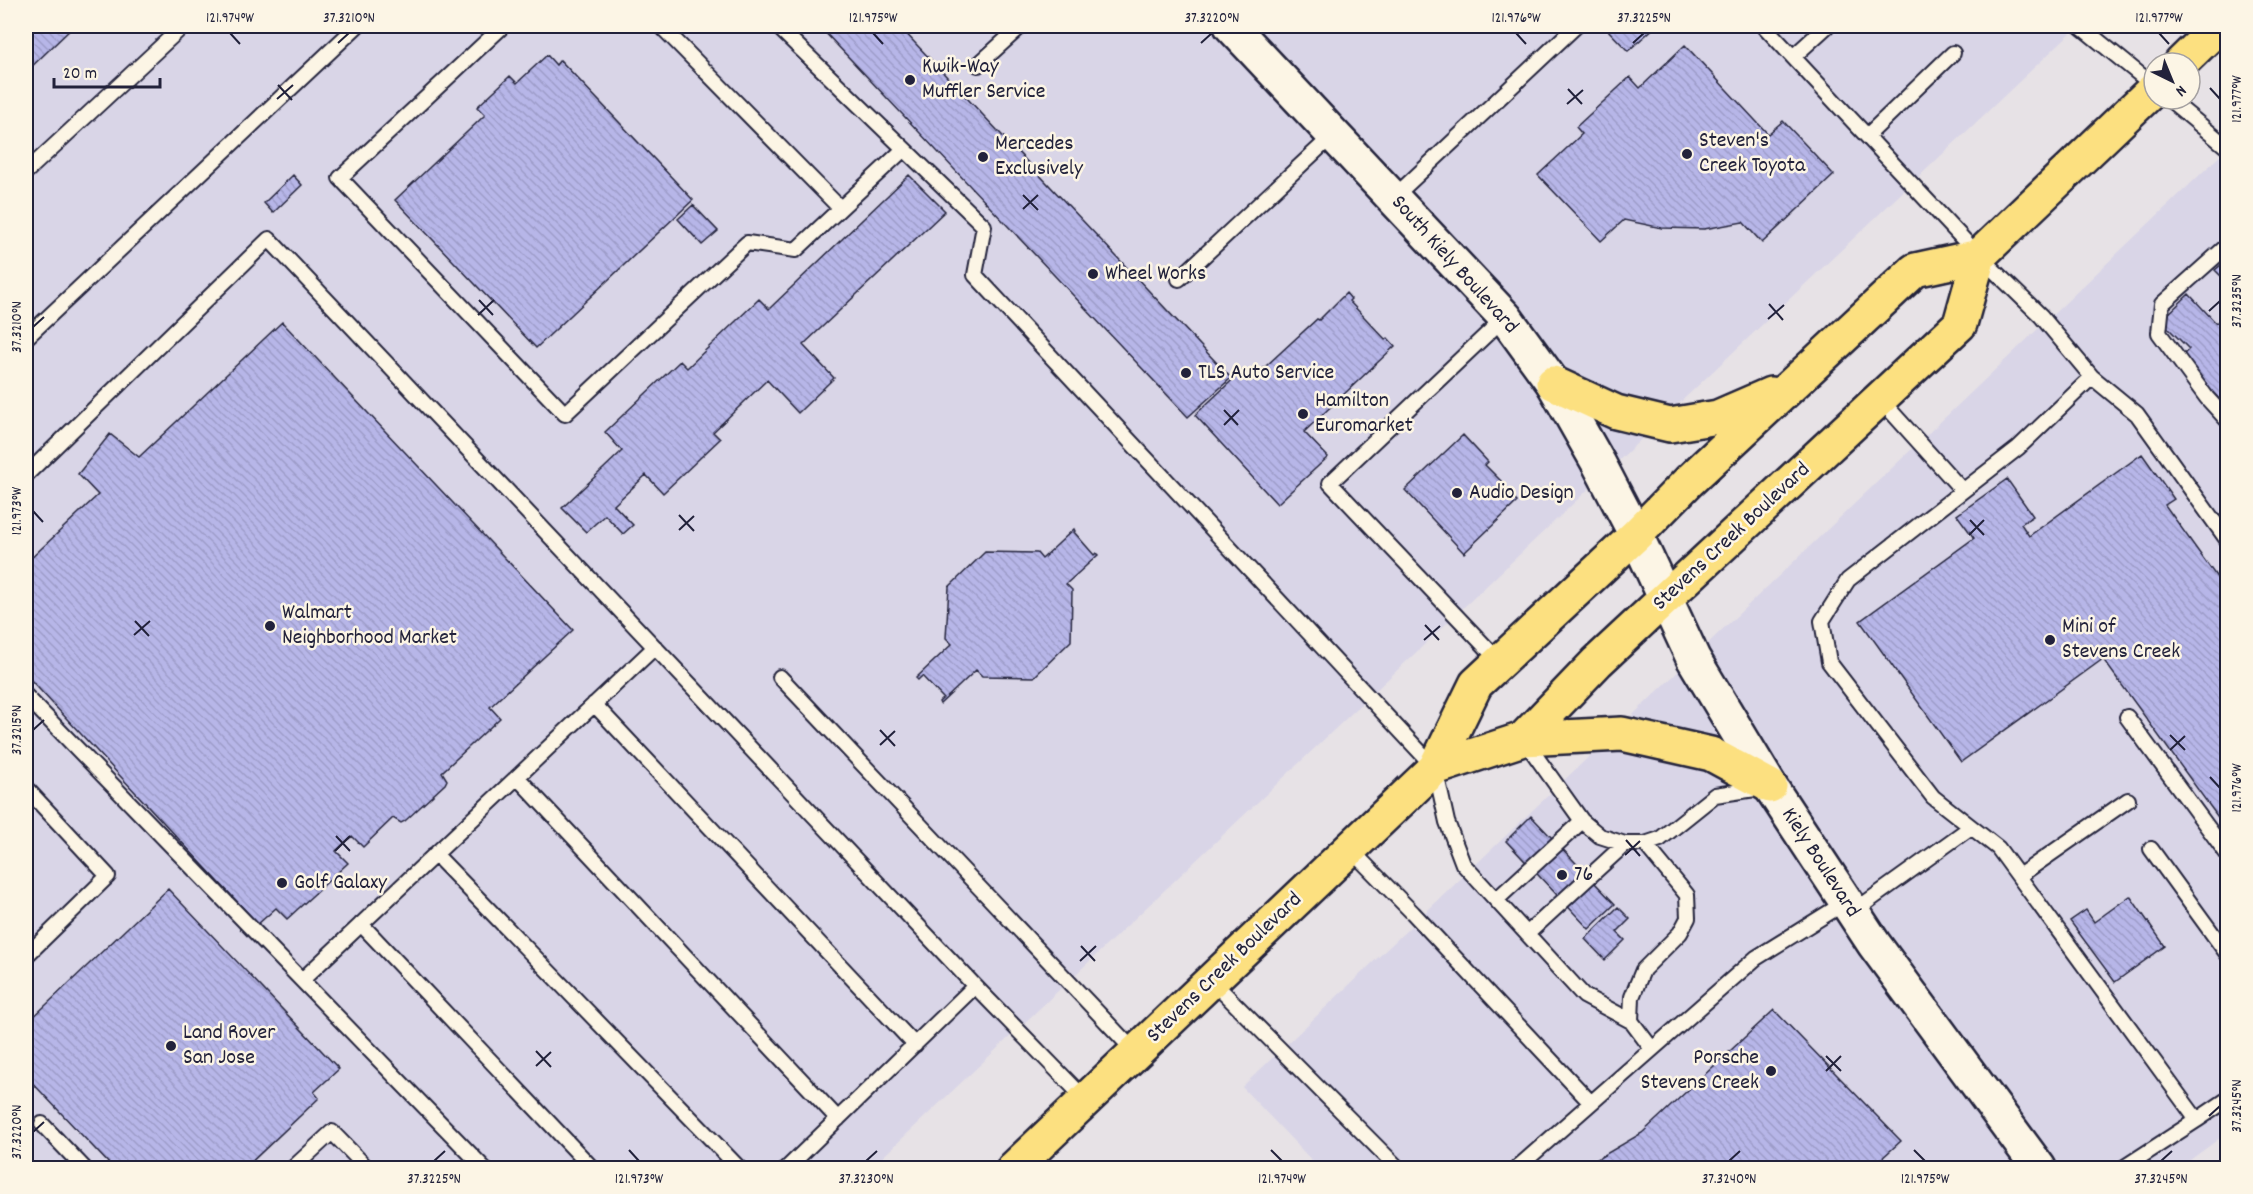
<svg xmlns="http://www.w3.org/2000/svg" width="2253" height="1194" font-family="Dekko,sans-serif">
  <defs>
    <pattern id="building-back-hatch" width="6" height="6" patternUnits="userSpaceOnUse" patternTransform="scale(1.5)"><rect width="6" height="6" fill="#b7b6e8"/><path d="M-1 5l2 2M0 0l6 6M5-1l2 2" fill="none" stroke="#9d9cc8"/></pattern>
  </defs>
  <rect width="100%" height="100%" fill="#e7e2e6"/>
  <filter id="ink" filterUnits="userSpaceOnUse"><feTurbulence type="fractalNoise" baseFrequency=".0167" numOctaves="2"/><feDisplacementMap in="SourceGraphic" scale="12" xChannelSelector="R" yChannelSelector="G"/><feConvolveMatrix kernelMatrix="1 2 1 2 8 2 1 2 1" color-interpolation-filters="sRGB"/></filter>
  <g filter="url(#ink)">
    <path fill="#d9d5e7" d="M 26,26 L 2078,26 L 871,1168 L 26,1168 Z
      M 2227,149 L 2227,1133 L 2179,1168 L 1319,1168 L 1242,1087 Z"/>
    <path fill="url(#building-back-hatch)" stroke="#22223b" stroke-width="1.5" d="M 26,26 L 74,26 L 26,72 Z
      M 819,26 L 899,26 L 1231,378 L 1188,417 Z
      M 1604,26 L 1656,26 L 1628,51 Z
      M 1685,45 L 1768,134 L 1783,121 L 1834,175 L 1762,243 L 1743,222 L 1704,229 L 1662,228 L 1624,220 L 1601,241 L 1538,175 L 1582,134 L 1576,127 L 1630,77 L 1640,88 Z
      M 547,55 L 556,65 L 560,60 L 693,200 L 536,348 L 395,200 L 485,115 L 477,107 L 510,76 L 517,83 Z
      M 293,175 L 302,185 L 273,213 L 264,203 Z
      M 909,175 L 945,211 L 803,345 L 834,378 L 798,413 L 767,380 L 713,432 L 720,439 L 663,493 L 646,475 L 614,505 L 633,525 L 623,534 L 605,515 L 586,532 L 562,508 L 622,451 L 605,432 L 680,361 L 687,368 L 759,299 L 769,309 Z
      M 693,205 L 718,231 L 702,245 L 678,219 Z
      M 2228,259 L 2228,283 L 2215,270 Z
      M 1346,293 L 1351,299 L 1349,301 L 1386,340 L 1388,338 L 1395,346 L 1304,432 L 1328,457 L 1277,504 L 1195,415 L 1244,369 L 1253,378 L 1317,319 L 1319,320 Z
      M 2189,294 L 2216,323 L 2228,312 L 2228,408 L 2180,358 L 2189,349 L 2161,321 Z
      M 282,322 L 573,630 L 490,707 L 500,718 L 442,772 L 447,780 L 445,784 L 405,821 L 401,823 L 393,818 L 363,847 L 352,836 L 336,851 L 348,863 L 287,919 L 276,908 L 258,924 L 26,675 L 26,563 L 98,495 L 78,474 L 110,434 L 139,457 Z
      M 1463,435 L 1488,462 L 1485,465 L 1503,483 L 1500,486 L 1517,502 L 1464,553 L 1405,490 Z
      M 2142,454 L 2174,499 L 2165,505 L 2218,579 L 2228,572 L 2228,831 L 2103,659 L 1961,762 L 1860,621 L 1974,538 L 1957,515 L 2007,479 L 2033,516 L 2021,524 L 2029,536 Z
      M 1074,529 L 1075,531 L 1074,532 L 1094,555 L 1096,553 L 1098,555 L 1066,584 L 1072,590 L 1071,641 L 1034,677 L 982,676 L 976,670 L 940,704 L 939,702 L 943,698 L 922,676 L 918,680 L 916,678 L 952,644 L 946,638 L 949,587 L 985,552 L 1037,553 L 1042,559 Z
      M 1531,816 L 1615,904 L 1589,929 L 1506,841 Z
      M 168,889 L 339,1069 L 314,1092 L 319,1098 L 245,1168 L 113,1168 L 26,1076 L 26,1024 Z
      M 2130,896 L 2165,946 L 2115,982 L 2070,921 L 2086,910 L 2094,922 Z
      M 1618,907 L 1630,919 L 1617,932 L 1625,940 L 1605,960 L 1585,939 Z
      M 1774,1010 L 1901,1141 L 1871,1168 L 1582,1168 L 1642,1133 Z"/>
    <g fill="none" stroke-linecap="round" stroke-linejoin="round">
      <g stroke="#22223b" stroke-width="18">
        <path id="lane" d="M 503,26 L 340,178 L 565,414 L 747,243 L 796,250 L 903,150
          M 661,26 L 840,208
          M 777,26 L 984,226 L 975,275 L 1435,768 L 1447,822 L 1463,864 L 1584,996 L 1631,1021
          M 1764,26 L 1979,256 L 2041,316 L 2092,377 L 2018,448 L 1848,580 L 1822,621 L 1829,662 L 1933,797 L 1998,848 L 2197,1120 L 2123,1168
          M 2080,26 L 2154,86
          M 1793,57 L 1827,26
          M 978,65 L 1021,26
          M 2169,99 L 2228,148
          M 1867,136 L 1953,53
          M 26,172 L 183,26
          M 1393,198 L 1576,26
          M 2228,245 L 2162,304 L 2159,333 L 2207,398 L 2228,421
          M 1179,279 L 1334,134
          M 26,338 L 357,26
          M 2092,377 L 2137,414 L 2228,541
          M 1880,399 L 1962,490
          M 26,475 L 269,239 L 975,986 L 1086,1100
          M 1500,662 L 1330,483 L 1505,317
          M 780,677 L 1136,1053
          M 26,696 L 484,1168
          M 594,704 L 915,1045
          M 2127,717 L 2228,855
          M 1525,741 L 1582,821 L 1600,836 L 1625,844 L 1645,844 L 1660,839 L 1715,795 L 1762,788
          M 517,777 L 838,1119
          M 26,788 L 108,876 L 26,956
          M 1645,844 L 1687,895 L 1688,918 L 1680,933 L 1643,970 L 1632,997 L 1631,1021 L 1652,1049
          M 1350,849 L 1413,913 L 1591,1103 L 1756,958 L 1846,902
          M 2151,849 L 2228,955
          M 435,854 L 739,1168
          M 2019,876 L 2128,800
          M 1496,900 L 1582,821
          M 1853,912 L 1971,827
          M 361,924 L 592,1168
          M 1527,934 L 1625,844
          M 302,980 L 655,647
          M 1212,981 L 1398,1168
          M 2197,1120 L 2228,1099
          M 42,1124 L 84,1168
          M 293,1168 L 332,1132 L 367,1168
          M 787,1168 L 975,986
          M 1517,1168 L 1591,1103"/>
      </g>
      <g stroke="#22223b" stroke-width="38">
        <path id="secondary" d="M 1231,26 L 1505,317 L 1553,383 L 1599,464 L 1636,535 L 1693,658 L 1770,786 L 1874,944 L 2039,1168"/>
      </g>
      <g stroke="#22223b" stroke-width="38">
        <path id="primary" d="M 2181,63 L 2219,26
          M 1553,383 L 1616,412 L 1670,425 L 1718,417 L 1771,394
          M 1523,739 L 1622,734 L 1711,754 L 1770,786
          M 1435,768 L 1523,739 L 1597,662 L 1960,324 L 1979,256 L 2154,89
          M 1014,1168 L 1435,768 L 1476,684 L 1636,535 L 1689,481 L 1915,270 L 1979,256"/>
      </g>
      <use href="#lane" stroke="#fcf5e5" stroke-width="14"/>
      <use href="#secondary" stroke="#fcf5e5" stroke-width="33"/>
      <use href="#primary" stroke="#fce080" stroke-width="33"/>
    </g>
  </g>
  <path fill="none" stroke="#22223b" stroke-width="2" d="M 230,33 L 240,44M 873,33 L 883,44M 1516,33 L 1526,44M 2159,33 L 2169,44M 338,43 L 349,33M 1201,43 L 1212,33M 1633,43 L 1644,33M 278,85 L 292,100M 2210,88 L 2220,99M 1568,89 L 1582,104M 277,99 L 293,85M 1567,104 L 1583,90M 1023,195 L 1038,210M 1023,209 L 1038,195M 479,300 L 493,315M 1769,304 L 1783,320M 2209,311 L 2220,301M 478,315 L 494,300M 1768,319 L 1784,305M 33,327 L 44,317M 1224,410 L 1238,425M 1224,425 L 1239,410M 33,511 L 43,522M 679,515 L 694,531M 1970,520 L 1984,535M 679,530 L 694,516M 1969,535 L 1984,520M 135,621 L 149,636M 1425,625 L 1439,640M 134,635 L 150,621M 1424,640 L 1440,626M 33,730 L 44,720M 880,730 L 895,746M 2170,735 L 2185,750M 880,745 L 895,731M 2170,750 L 2185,736M 2210,777 L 2220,788M 336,836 L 350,851M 1626,840 L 1640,856M 335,851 L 350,836M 1625,855 L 1640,841M 1081,946 L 1095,961M 1080,961 L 1096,946M 536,1051 L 551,1067M 1826,1056 L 1841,1071M 536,1066 L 551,1052M 1826,1071 L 1841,1056M 2209,1116 L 2220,1106M 33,1132 L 44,1122M 629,1150 L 639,1161M 1271,1150 L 1282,1161M 1914,1150 L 1925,1161M 434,1161 L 445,1151M 866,1161 L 877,1151M 1729,1161 L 1740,1151M 2161,1161 L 2172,1151"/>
  <g fill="#22223b" stroke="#fcf5e5" stroke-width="2">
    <circle cx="910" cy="80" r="6"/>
    <circle cx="1687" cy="154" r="6"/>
    <circle cx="983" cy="157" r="6"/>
    <circle cx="1093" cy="274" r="6"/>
    <circle cx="1186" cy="373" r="6"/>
    <circle cx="1303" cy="414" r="6"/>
    <circle cx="1457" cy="493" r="6"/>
    <circle cx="270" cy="626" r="6"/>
    <circle cx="2050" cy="640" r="6"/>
    <circle cx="1562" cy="875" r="6"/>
    <circle cx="282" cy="883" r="6"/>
    <circle cx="171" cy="1046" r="6"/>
    <circle cx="1771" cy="1071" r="6"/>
  </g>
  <g text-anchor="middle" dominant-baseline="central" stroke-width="5" stroke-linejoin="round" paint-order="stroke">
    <g font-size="22" fill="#22223b" stroke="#fcf5e5" text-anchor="start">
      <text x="922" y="67">Kwik-Way<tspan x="922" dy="25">Muffler Service</tspan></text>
      <text x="1699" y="141">Steven's<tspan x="1699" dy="25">Creek Toyota</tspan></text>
      <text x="995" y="144">Mercedes<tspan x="995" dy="25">Exclusively</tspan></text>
      <text x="1105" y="274">Wheel Works</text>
      <text x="1198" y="373">TLS Auto Service</text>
      <text x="1315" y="401">Hamilton<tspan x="1315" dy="25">Euromarket</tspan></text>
      <text x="1469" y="493">Audio Design</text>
      <text x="282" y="613">Walmart<tspan x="282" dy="25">Neighborhood Market</tspan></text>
      <text x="2062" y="627">Mini of<tspan x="2062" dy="25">Stevens Creek</tspan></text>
      <text x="1574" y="875">76</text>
      <text x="294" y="883">Golf Galaxy</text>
      <text x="183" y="1033">Land Rover<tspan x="183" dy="25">San Jose</tspan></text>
      <text x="1759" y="1058" text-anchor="end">Porsche<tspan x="1759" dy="25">Stevens Creek</tspan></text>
    </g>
    <g font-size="22" fill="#22223b" stroke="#fcf5e5">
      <text transform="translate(1454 265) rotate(48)">South Kiely Boulevard</text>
      <text transform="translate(1732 537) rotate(-43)">Stevens Creek Boulevard</text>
      <text transform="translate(1820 863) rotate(57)">Kiely Boulevard</text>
      <text transform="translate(1225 968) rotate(-44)">Stevens Creek Boulevard</text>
    </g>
  </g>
  <rect width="2253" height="1194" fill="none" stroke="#fcf5e5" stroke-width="66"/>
  <g transform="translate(2172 81) rotate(137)"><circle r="28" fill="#fcf5e5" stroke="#a5a1a1" stroke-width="1.5"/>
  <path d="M0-4.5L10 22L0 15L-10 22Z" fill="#22223b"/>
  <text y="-9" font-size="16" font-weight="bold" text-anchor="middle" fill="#22223b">N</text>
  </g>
  <path d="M54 78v9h106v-9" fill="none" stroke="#22223b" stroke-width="3"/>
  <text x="63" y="78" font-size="18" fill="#22223b" stroke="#fcf5e5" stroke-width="4.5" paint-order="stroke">20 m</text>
  <rect x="33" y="33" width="2187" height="1128" fill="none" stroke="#22223b" stroke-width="2"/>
  <g font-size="15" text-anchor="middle" fill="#22223b">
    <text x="230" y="22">121.974°W</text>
    <text x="349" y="22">37.3210°N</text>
    <text x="873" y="22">121.975°W</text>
    <text x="1212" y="22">37.3220°N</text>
    <text x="1516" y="22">121.976°W</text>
    <text x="1644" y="22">37.3225°N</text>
    <text x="2159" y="22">121.977°W</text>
    <text transform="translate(2236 99) rotate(-90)" y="5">121.977°W</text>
    <text transform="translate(2236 301) rotate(-90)" y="5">37.3235°N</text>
    <text transform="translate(16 327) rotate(-90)" y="5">37.3210°N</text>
    <text transform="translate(16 511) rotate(-90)" y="5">121.973°W</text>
    <text transform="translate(16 730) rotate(-90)" y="5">37.3215°N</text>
    <text transform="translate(2236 788) rotate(-90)" y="5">121.976°W</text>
    <text transform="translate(2236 1106) rotate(-90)" y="5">37.3245°N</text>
    <text transform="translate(16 1132) rotate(-90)" y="5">37.3220°N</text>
    <text x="434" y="1183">37.3225°N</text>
    <text x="639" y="1183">121.973°W</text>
    <text x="866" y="1183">37.3230°N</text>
    <text x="1282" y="1183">121.974°W</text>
    <text x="1729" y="1183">37.3240°N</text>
    <text x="1925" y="1183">121.975°W</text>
    <text x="2161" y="1183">37.3245°N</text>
  </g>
</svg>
